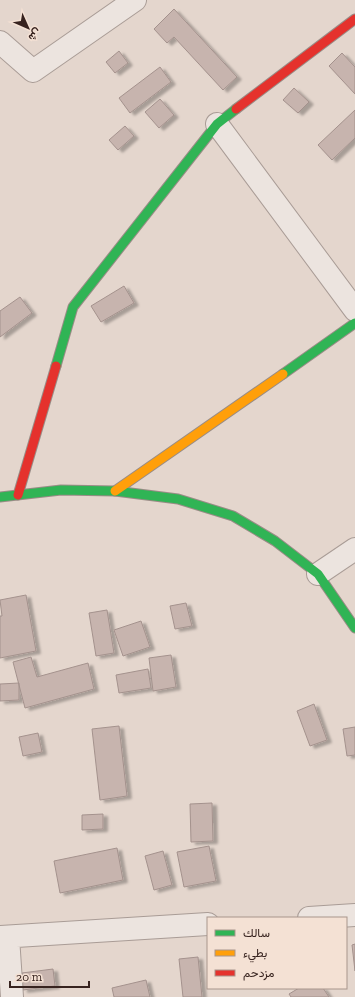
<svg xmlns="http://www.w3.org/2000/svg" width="355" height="997" font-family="'Zilla Slab',Vazirmatn,serif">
  <defs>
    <filter id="shadow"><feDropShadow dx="4.5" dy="2.5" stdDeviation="1" flood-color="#0004"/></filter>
  </defs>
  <rect width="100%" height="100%" fill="#e4d6cd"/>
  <path fill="#c7b4ae" stroke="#a4928d" filter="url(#shadow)" d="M 174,9 L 237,77 L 223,90 L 174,37 L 167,43 L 154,29 Z
    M 119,51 L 128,63 L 115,73 L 106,62 Z
    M 342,53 L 355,67 L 355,94 L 329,66 Z
    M 160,67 L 171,82 L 130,113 L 119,98 Z
    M 294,88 L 309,102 L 298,113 L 283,100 Z
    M 160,99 L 174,115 L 159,128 L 145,112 Z
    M 355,110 L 355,138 L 332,160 L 318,145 Z
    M 125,126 L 134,136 L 118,150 L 109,140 Z
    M 124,286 L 134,303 L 101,322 L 91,306 Z
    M 20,297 L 32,313 L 0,337 L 0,311 Z
    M 26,595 L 36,651 L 0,658 L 0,616 L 2,616 L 0,600 Z
    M 186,603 L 192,626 L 175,629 L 170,606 Z
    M 107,610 L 114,653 L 96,656 L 89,613 Z
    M 141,621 L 150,647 L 123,656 L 114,630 Z
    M 171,655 L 176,687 L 153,691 L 149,658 Z
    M 31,657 L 37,677 L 88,663 L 94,689 L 25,708 L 13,662 Z
    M 148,669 L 151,688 L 119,693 L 116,675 Z
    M 19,683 L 19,700 L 0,701 L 0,684 Z
    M 314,704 L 327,740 L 310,746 L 297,711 Z
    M 119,726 L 127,796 L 100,800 L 92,729 Z
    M 355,727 L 355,755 L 347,756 L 343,729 Z
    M 38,733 L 42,752 L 23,756 L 19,737 Z
    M 212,803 L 213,841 L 191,842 L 190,804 Z
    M 103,814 L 103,829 L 82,830 L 82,815 Z
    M 209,846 L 216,881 L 184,887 L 177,852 Z
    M 117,848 L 123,880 L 60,893 L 54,861 Z
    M 163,851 L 172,885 L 154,890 L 145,856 Z
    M 355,944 L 355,971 L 352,945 Z
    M 198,957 L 202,997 L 183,997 L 179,959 Z
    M 53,969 L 55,986 L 23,990 L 22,973 Z
    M 146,980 L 150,997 L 114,997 L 112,988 Z
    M 299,988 L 323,988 L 329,997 L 291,997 L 289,994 Z"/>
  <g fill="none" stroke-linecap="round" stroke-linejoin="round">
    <g stroke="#a99c96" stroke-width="24">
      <path id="street" d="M 0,42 L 33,71 L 135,0
        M 217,124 L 355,310
        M 318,574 L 355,549
        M 309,918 L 355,915
        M 0,937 L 208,924
        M 8,937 L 12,997"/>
    </g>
    <g stroke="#998c86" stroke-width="11">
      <path id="fast" d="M 56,366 L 73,307 L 217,124 L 236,109
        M 283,374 L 355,323
        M 0,497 L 61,490 L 115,491 L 178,499 L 233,516 L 275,541 L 318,574 L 355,628"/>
    </g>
    <g stroke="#998c86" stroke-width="11">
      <path id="slow" d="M 115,491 L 283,374"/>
    </g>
    <g stroke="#998c86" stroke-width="11">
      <path id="jam" d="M 236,109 L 355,19
        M 18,495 L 56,366"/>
    </g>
    <use href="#street" stroke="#ece4df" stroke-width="22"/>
    <use href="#fast" stroke="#30b455" stroke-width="9"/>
    <use href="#slow" stroke="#ff9f0a" stroke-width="9"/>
    <use href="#jam" stroke="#e5322d" stroke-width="9"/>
  </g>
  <rect x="207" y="917" width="140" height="72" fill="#f4e1d4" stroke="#a8958c"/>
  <rect x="215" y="930" width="20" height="6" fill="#30b455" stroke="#a8958c"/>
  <text x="243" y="937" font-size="12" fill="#37231f">سالك</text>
  <rect x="215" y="950" width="20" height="6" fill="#ff9f0a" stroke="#a8958c"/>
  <text x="243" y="957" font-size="12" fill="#37231f">بطيء</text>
  <rect x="215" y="970" width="20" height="6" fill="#e5322d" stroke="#a8958c"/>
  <text x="243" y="977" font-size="12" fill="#37231f">مزدحم</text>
  <g transform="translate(28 28) rotate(135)" stroke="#f4e1d4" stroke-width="3" paint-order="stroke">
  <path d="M0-3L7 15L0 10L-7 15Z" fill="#37231f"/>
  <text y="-6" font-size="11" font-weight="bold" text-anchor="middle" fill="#37231f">ش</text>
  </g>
  <path d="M10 981v6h79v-6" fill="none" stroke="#37231f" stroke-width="2"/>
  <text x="16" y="981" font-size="12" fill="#37231f" stroke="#f4e1d4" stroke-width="3" paint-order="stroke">20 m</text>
</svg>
